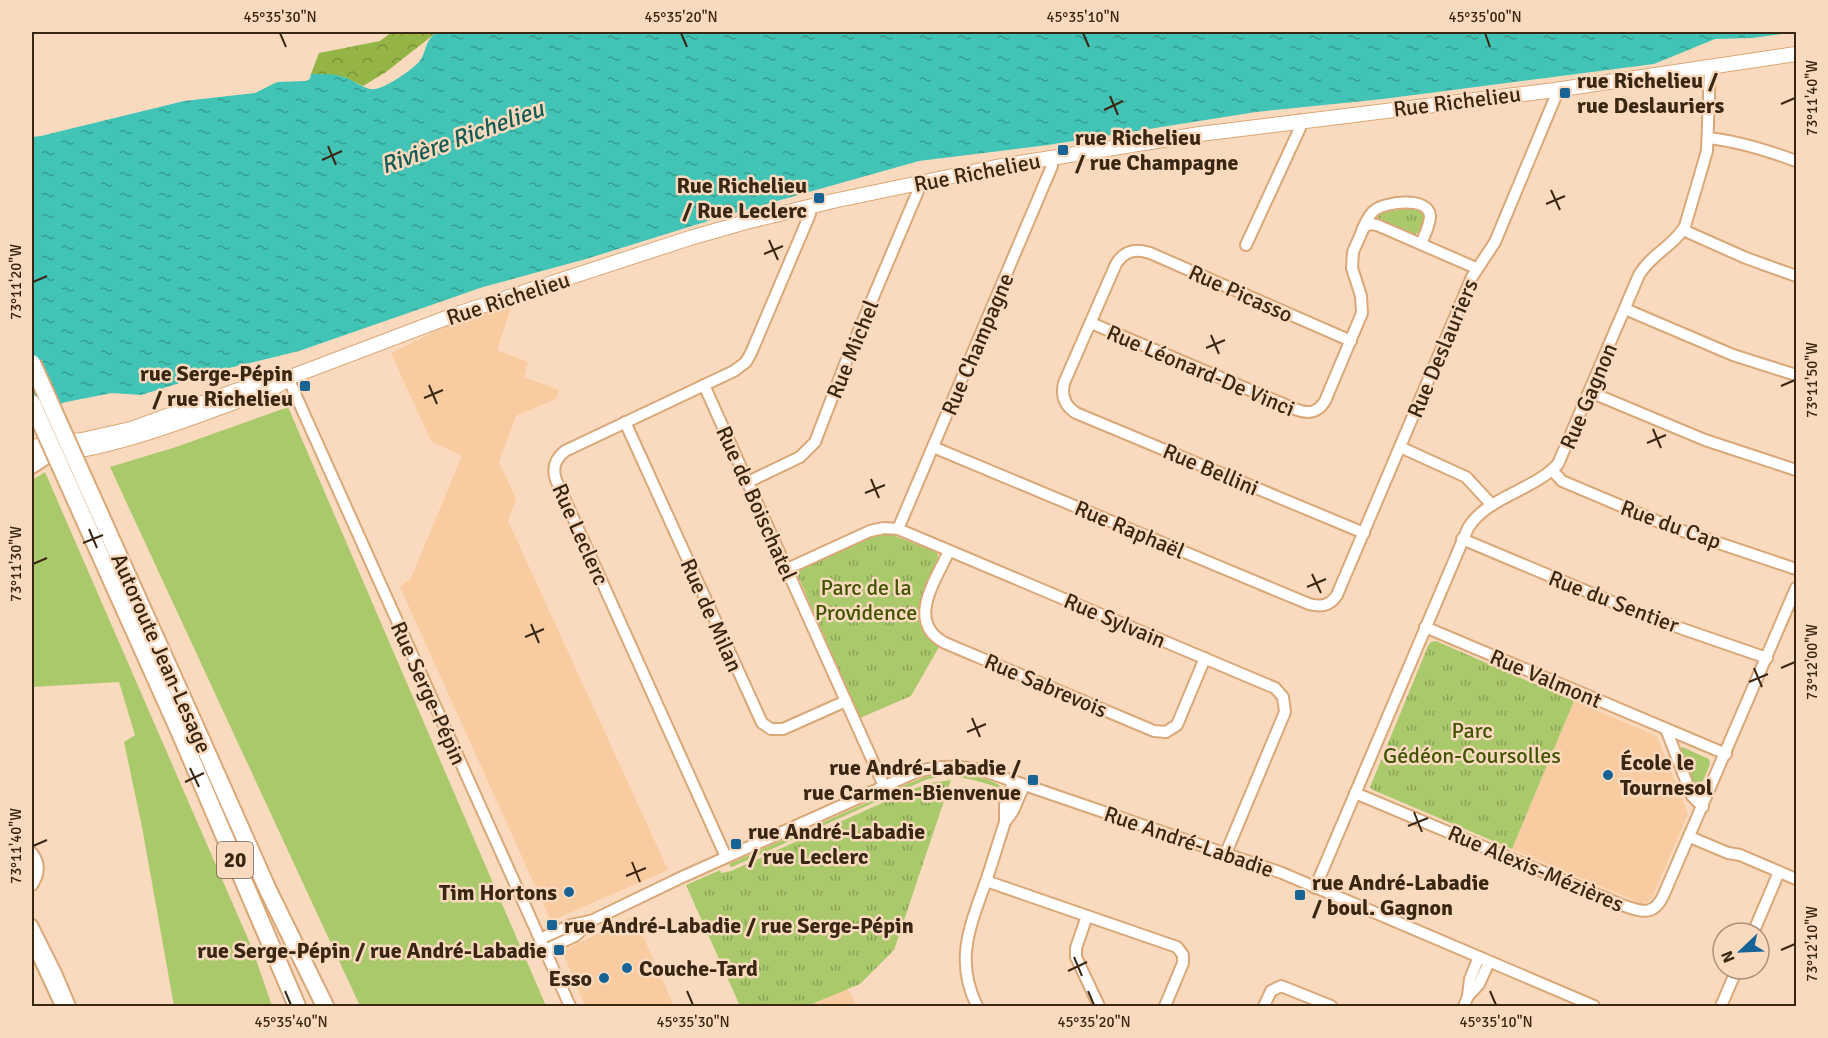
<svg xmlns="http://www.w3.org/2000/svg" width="1828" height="1038" font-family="Signika,sans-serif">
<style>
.built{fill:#f9cba0}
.green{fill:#aac96b}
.forest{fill:url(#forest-crowns)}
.park{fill:url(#park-tufts)}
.water{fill:url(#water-ripples)}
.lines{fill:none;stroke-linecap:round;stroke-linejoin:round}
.minor-casing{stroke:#d9a778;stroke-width:14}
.major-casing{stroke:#d9a778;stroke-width:16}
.highway-casing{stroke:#d9a778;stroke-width:20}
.minor{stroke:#fff;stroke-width:10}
.major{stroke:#fff;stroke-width:14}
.highway{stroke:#fff;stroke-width:16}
.highway-bridge-casing{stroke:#d9a778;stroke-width:20;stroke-linecap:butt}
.highway-bridge{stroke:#fff;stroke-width:16}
.ticks{fill:none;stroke:#3a2713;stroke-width:2}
.poi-dot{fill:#176396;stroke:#fadabe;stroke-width:2}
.labels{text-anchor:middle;stroke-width:5;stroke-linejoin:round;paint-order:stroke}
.shield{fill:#fadabe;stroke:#745d46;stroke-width:1.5}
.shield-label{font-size:21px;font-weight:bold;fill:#3a2713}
.poi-label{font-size:22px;font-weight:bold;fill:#3a2713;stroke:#fadabe;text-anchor:start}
.street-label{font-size:22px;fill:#3a2713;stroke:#fadabe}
.park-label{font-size:22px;fill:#405400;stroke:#fadabe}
.water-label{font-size:24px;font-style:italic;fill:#145c54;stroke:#fadabe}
.neatline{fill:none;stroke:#3a2713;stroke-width:2}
.ticks-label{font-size:15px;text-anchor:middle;fill:#3a2713}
</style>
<defs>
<pattern id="forest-crowns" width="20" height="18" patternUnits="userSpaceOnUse" patternTransform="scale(1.5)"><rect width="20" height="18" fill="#94b546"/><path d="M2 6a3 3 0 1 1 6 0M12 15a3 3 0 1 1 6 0" fill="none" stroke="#7a9339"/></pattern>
<pattern id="park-tufts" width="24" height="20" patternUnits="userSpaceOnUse" patternTransform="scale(1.5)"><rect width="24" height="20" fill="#aac96b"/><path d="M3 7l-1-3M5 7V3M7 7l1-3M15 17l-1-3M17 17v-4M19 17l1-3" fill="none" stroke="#8ba357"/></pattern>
<pattern id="water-ripples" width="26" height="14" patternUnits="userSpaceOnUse" patternTransform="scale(1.5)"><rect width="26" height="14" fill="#41c4b5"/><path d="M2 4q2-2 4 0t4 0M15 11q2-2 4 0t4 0" fill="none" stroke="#379f92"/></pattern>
</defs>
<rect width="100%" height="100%" fill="#fadabe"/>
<!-- built -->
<g class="built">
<path d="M513 302 497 350 528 362 524 377 559 390 556 399 516 416 499 462 516 499 508 521 668 870 551 921 400 587 411 578 462 456 431 441 391 353 456 321Z"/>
<path d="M1574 701 1657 736 1688 814 1652 898 1647 903H1640L1512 849Z"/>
<path d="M634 916 674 1006H585L562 951Z"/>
<path d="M847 988 857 1006H807Z"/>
</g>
<!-- green -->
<g class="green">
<path d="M288 407 546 1006H360L110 467 176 447Z"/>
<path d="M45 472 252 948 272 1006H174L142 827 124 742 135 735 119 682 32 687V480Z"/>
<path d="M1682 747 1709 759 1710 764 1700 788H1694L1679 750Z"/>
<path d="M945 773C959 773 994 777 1003 789 978 781 954 772 928 779 917 783 904 791 893 792L895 789 925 777Z"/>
<path d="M882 796 884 798 732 867 730 866 729 864Z"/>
</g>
<!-- forest -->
<path class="forest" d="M392 32H437L386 72 363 86 344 77 311 74 319 53 380 41Z"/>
<!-- park -->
<g class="park">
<path d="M1416 208 1424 214C1424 222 1422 232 1414 235L1378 219V214L1382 212Z"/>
<path d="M890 534 934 551 938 554C938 563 934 570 931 577 919 606 912 624 939 647L911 696 860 718 797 574 802 568 871 537Z"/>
<path d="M1436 641 1574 701 1512 849 1373 790 1370 787 1428 646 1431 642Z"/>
<path d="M951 780 894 950 860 984 807 1006H740L686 885 720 870 721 873 731 871 913 789 930 783Z"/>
</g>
<!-- water -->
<path class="water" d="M437 32H1796L1752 38 1715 39 1654 64 1383 99 1256 112 1048 145 919 161 724 216 586 259 483 287 299 351 225 369 141 395 112 393 66 402 32 413V137L41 136 184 101 255 93 277 82 306 81 310 79 311 74C322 74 333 73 344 77 353 80 361 87 370 89 381 92 410 71 418 63 427 54 423 42 437 32Z"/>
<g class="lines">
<!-- minor casing -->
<g class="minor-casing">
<g id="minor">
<path d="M1708 138C1738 141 1769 151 1796 161"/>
<path d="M1362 230C1366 223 1368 215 1375 210 1386 202 1428 196 1430 216 1430 225 1424 236 1421 244"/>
<path d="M1683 230 1746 258 1796 276"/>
<path d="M1246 245 1300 128V120"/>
<path d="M1625 309 1733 355 1796 375"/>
<path d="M1091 323 1295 409C1307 414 1317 414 1325 401L1362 313 1361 296 1352 268 1353 252 1364 227 1370 224 1377 225 1476 268"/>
<path d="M1351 341 1150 253C1135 248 1124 251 1116 264L1064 383C1061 396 1065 406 1076 413L1364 533"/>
<path d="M288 378 570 1006"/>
<path d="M704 385 884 786"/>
<path d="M1590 392 1705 440 1796 470"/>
<path d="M625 422 762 723 771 729H783L846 701"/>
<path d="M933 447 1309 604C1321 607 1330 606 1337 595L1472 277 1495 242 1555 98V90"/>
<path d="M1400 447 1466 477 1492 505"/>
<path d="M32 468 49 457"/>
<path d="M1552 470 1562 481 1671 527 1796 569"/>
<path d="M748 482 800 457 815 442 847 359 918 191 917 183"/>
<path d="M898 529 1052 166V158"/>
<path d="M1462 539 1648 617 1767 658"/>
<path d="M949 551C936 580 905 622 945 643L1154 731 1166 732 1177 725 1205 658"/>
<path d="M787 569 870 531 884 528 898 529 1275 688 1283 697 1285 712 1226 853"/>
<path d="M1425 627 1726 754"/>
<path d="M1666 729 1692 796 1703 807"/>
<path d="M1355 793 1622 905C1642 912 1654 917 1664 894L1796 588"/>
<path d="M1005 822V805L1013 781"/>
<path d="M1690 837 1728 853 1740 855 1796 879"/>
<path d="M32 853C40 863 39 874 32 885"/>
<path d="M726 857 556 480C552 468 555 459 565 451L734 371 746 362 751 353 810 214 809 207"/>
<path d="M986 881 1177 947 1183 955V963L1165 1006"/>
<path d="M1315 888 1468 528C1488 496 1533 491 1558 464L1639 275C1651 254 1674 246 1685 226L1707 151 1710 68"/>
<path d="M1087 916 1076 948V957L1099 1006"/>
<path d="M32 925 56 973 70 1006"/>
<path d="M1753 933 1779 872"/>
<path d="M540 939 571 925 591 921 680 878 914 773C936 765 958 765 981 770L1282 873 1594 1006"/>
<path d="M32 943 61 1006"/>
<path d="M545 950 575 936 591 921"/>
<path d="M1468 996 1470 979 1479 957"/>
<path d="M977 1006C955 961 969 929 985 884 992 864 998 843 1005 822L1013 811 1024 785"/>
<path d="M1264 1006 1271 991 1281 986 1331 1006"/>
<path d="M1464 1006 1468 996 1479 984 1489 962"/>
<path d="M1721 1006 1737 969"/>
</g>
</g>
<!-- major casing -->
<g class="major-casing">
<g id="major">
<path d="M32 447 82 440 131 429 263 381 271 380"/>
<path d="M32 457C117 450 195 416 275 387L293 376 454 315 690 238 746 222 833 201 1001 166 1200 134 1555 90 1796 54"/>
</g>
</g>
<!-- highway casing -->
<g class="highway-casing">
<g id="highway">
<path d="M196 728 268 890 325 1006"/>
<path d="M181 735 297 1006"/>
</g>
</g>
<!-- minor -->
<use href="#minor" class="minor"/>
<!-- major -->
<use href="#major" class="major"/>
<!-- highway -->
<use href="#highway" class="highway"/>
<!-- highway-bridge casing -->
<g class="highway-bridge-casing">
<g id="highway-bridge">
<path d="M32 363 196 728"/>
<path d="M32 403 181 735"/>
</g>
</g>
<!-- highway-bridge -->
<use href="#highway-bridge" class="highway-bridge"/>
</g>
<!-- ticks -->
<path class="ticks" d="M280 33 286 47M681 33 687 47M1083 33 1089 47M1485 33 1490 47M1110 96 1118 115M1781 104 1795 98M1104 110 1123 101M328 146 336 165M322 160 342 151M1551 190 1560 210M1546 204 1565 196M769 240 778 260M764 254 783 246M33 282 47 276M1211 335 1219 354M1206 348 1225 340M429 385 437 404M1781 386 1795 380M424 398 443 390M1653 429 1661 448M1647 443 1666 435M871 479 879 498M865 493 885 485M89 529 97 548M83 543 103 535M33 564 47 558M1312 574 1321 593M1307 587 1326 579M531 624 539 643M525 637 544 629M1754 668 1762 687M1781 668 1795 662M1749 682 1768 674M972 718 980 737M967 732 986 724M190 768 199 787M185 782 204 773M1414 812 1422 832M1408 826 1428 818M33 846 47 840M632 862 640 882M626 876 646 868M1781 950 1795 944M1074 957 1082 976M1068 971 1087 962M285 991 291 1005M687 991 693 1005M1088 991 1094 1005M1490 991 1496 1005"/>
<!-- markers -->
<g class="poi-dot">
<rect x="1559" y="87" width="12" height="12" rx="3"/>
<rect x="1057" y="144" width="12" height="12" rx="3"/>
<rect x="813" y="192" width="12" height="12" rx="3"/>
<rect x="299" y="380" width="12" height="12" rx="3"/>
<circle cx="1608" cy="775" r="6"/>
<rect x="1027" y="774" width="12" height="12" rx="3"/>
<rect x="730" y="838" width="12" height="12" rx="3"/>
<circle cx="569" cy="892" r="6"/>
<rect x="1294" y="889" width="12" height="12" rx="3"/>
<rect x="546" y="919" width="12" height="12" rx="3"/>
<rect x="553" y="944" width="12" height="12" rx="3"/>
<circle cx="627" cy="968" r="6"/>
<circle cx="604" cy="978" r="6"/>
</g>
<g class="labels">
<!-- shield labels -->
<rect class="shield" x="217" y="842" width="36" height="36" rx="4.5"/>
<g class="shield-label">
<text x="235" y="867">20</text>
</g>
<!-- poi labels -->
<g class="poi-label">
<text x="1577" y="88">rue Richelieu /<tspan x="1577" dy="25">rue Deslauriers</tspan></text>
<text x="1075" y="145">rue Richelieu<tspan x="1075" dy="25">/ rue Champagne</tspan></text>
<text x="807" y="193" text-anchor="end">Rue Richelieu<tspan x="807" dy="25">/ Rue Leclerc</tspan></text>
<text x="293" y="381" text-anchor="end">rue Serge-Pépin<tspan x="293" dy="25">/ rue Richelieu</tspan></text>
<text x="1620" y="770">École le<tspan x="1620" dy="25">Tournesol</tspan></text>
<text x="1021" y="775" text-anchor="end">rue André-Labadie /<tspan x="1021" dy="25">rue Carmen-Bienvenue</tspan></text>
<text x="748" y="839">rue André-Labadie<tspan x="748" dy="25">/ rue Leclerc</tspan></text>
<text x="1312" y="890">rue André-Labadie<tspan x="1312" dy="25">/ boul. Gagnon</tspan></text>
<text x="557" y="900" text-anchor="end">Tim Hortons</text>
<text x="564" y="933">rue André-Labadie / rue Serge-Pépin</text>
<text x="547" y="958" text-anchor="end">rue Serge-Pépin / rue André-Labadie</text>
<text x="639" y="976">Couche-Tard</text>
<text x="592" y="986" text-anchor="end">Esso</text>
</g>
<!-- street labels -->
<g class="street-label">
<text transform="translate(1457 101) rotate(-7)" y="8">Rue Richelieu</text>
<text transform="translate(977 172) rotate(-11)" y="8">Rue Richelieu</text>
<text transform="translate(1241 293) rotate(24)" y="8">Rue Picasso</text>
<text transform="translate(508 298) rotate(-18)" y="8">Rue Richelieu</text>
<text transform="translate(977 344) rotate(-67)" y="8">Rue Champagne</text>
<text transform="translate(1442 348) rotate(-67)" y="8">Rue Deslauriers</text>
<text transform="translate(852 349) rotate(-68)" y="8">Rue Michel</text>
<text transform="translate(1201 370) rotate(23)" y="8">Rue Léonard-De Vinci</text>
<text transform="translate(1588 396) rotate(-67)" y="8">Rue Gagnon</text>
<text transform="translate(1211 469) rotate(23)" y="8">Rue Bellini</text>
<text transform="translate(757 503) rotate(66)" y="8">Rue de Boischatel</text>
<text transform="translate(1671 524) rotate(20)" y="8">Rue du Cap</text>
<text transform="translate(1130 529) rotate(23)" y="8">Rue Raphaël</text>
<text transform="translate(581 534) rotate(66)" y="8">Rue Leclerc</text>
<text transform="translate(1614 601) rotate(21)" y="8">Rue du Sentier</text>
<text transform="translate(712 615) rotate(66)" y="8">Rue de Milan</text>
<text transform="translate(1115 620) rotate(23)" y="8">Rue Sylvain</text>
<text transform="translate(162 653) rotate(66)" y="8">Autoroute Jean-Lesage</text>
<text transform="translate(1546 678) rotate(23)" y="8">Rue Valmont</text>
<text transform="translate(1046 685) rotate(23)" y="8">Rue Sabrevois</text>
<text transform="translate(429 693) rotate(66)" y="8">Rue Serge-Pépin</text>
<text transform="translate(1189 841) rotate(19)" y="8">Rue André-Labadie</text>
<text transform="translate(1536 868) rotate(23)" y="8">Rue Alexis-Mézières</text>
</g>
<!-- park labels -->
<g class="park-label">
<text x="866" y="595">Parc de la<tspan x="866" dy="25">Providence</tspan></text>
<text x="1472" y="738">Parc<tspan x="1472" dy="25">Gédéon-Coursolles</tspan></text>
</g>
<!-- water labels -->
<g class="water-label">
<text transform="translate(462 137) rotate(-20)" y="8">Rivière Richelieu</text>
</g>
</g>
<!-- border -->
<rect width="1828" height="1038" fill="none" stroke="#fadabe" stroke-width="66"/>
<!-- north arrow -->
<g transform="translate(1741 951) rotate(247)"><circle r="28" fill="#fadabe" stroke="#ad927a" stroke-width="1.5"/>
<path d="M0-4.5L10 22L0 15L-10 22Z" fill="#176396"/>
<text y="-9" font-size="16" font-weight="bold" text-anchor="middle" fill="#3a2713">N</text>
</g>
<rect x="33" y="33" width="1762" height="972" class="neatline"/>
<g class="ticks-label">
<text x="280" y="22">45°35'30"N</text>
<text x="681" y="22">45°35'20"N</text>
<text x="1083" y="22">45°35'10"N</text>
<text x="1485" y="22">45°35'00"N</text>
<text transform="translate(1812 98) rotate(-90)" y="5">73°11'40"W</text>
<text transform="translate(16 282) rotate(-90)" y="5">73°11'20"W</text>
<text transform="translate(1812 380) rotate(-90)" y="5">73°11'50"W</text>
<text transform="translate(16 564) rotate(-90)" y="5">73°11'30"W</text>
<text transform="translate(1812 662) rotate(-90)" y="5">73°12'00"W</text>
<text transform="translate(16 846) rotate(-90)" y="5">73°11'40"W</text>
<text transform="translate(1812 944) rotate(-90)" y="5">73°12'10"W</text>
<text x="291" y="1027">45°35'40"N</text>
<text x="693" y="1027">45°35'30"N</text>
<text x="1094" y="1027">45°35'20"N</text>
<text x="1496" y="1027">45°35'10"N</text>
</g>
</svg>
